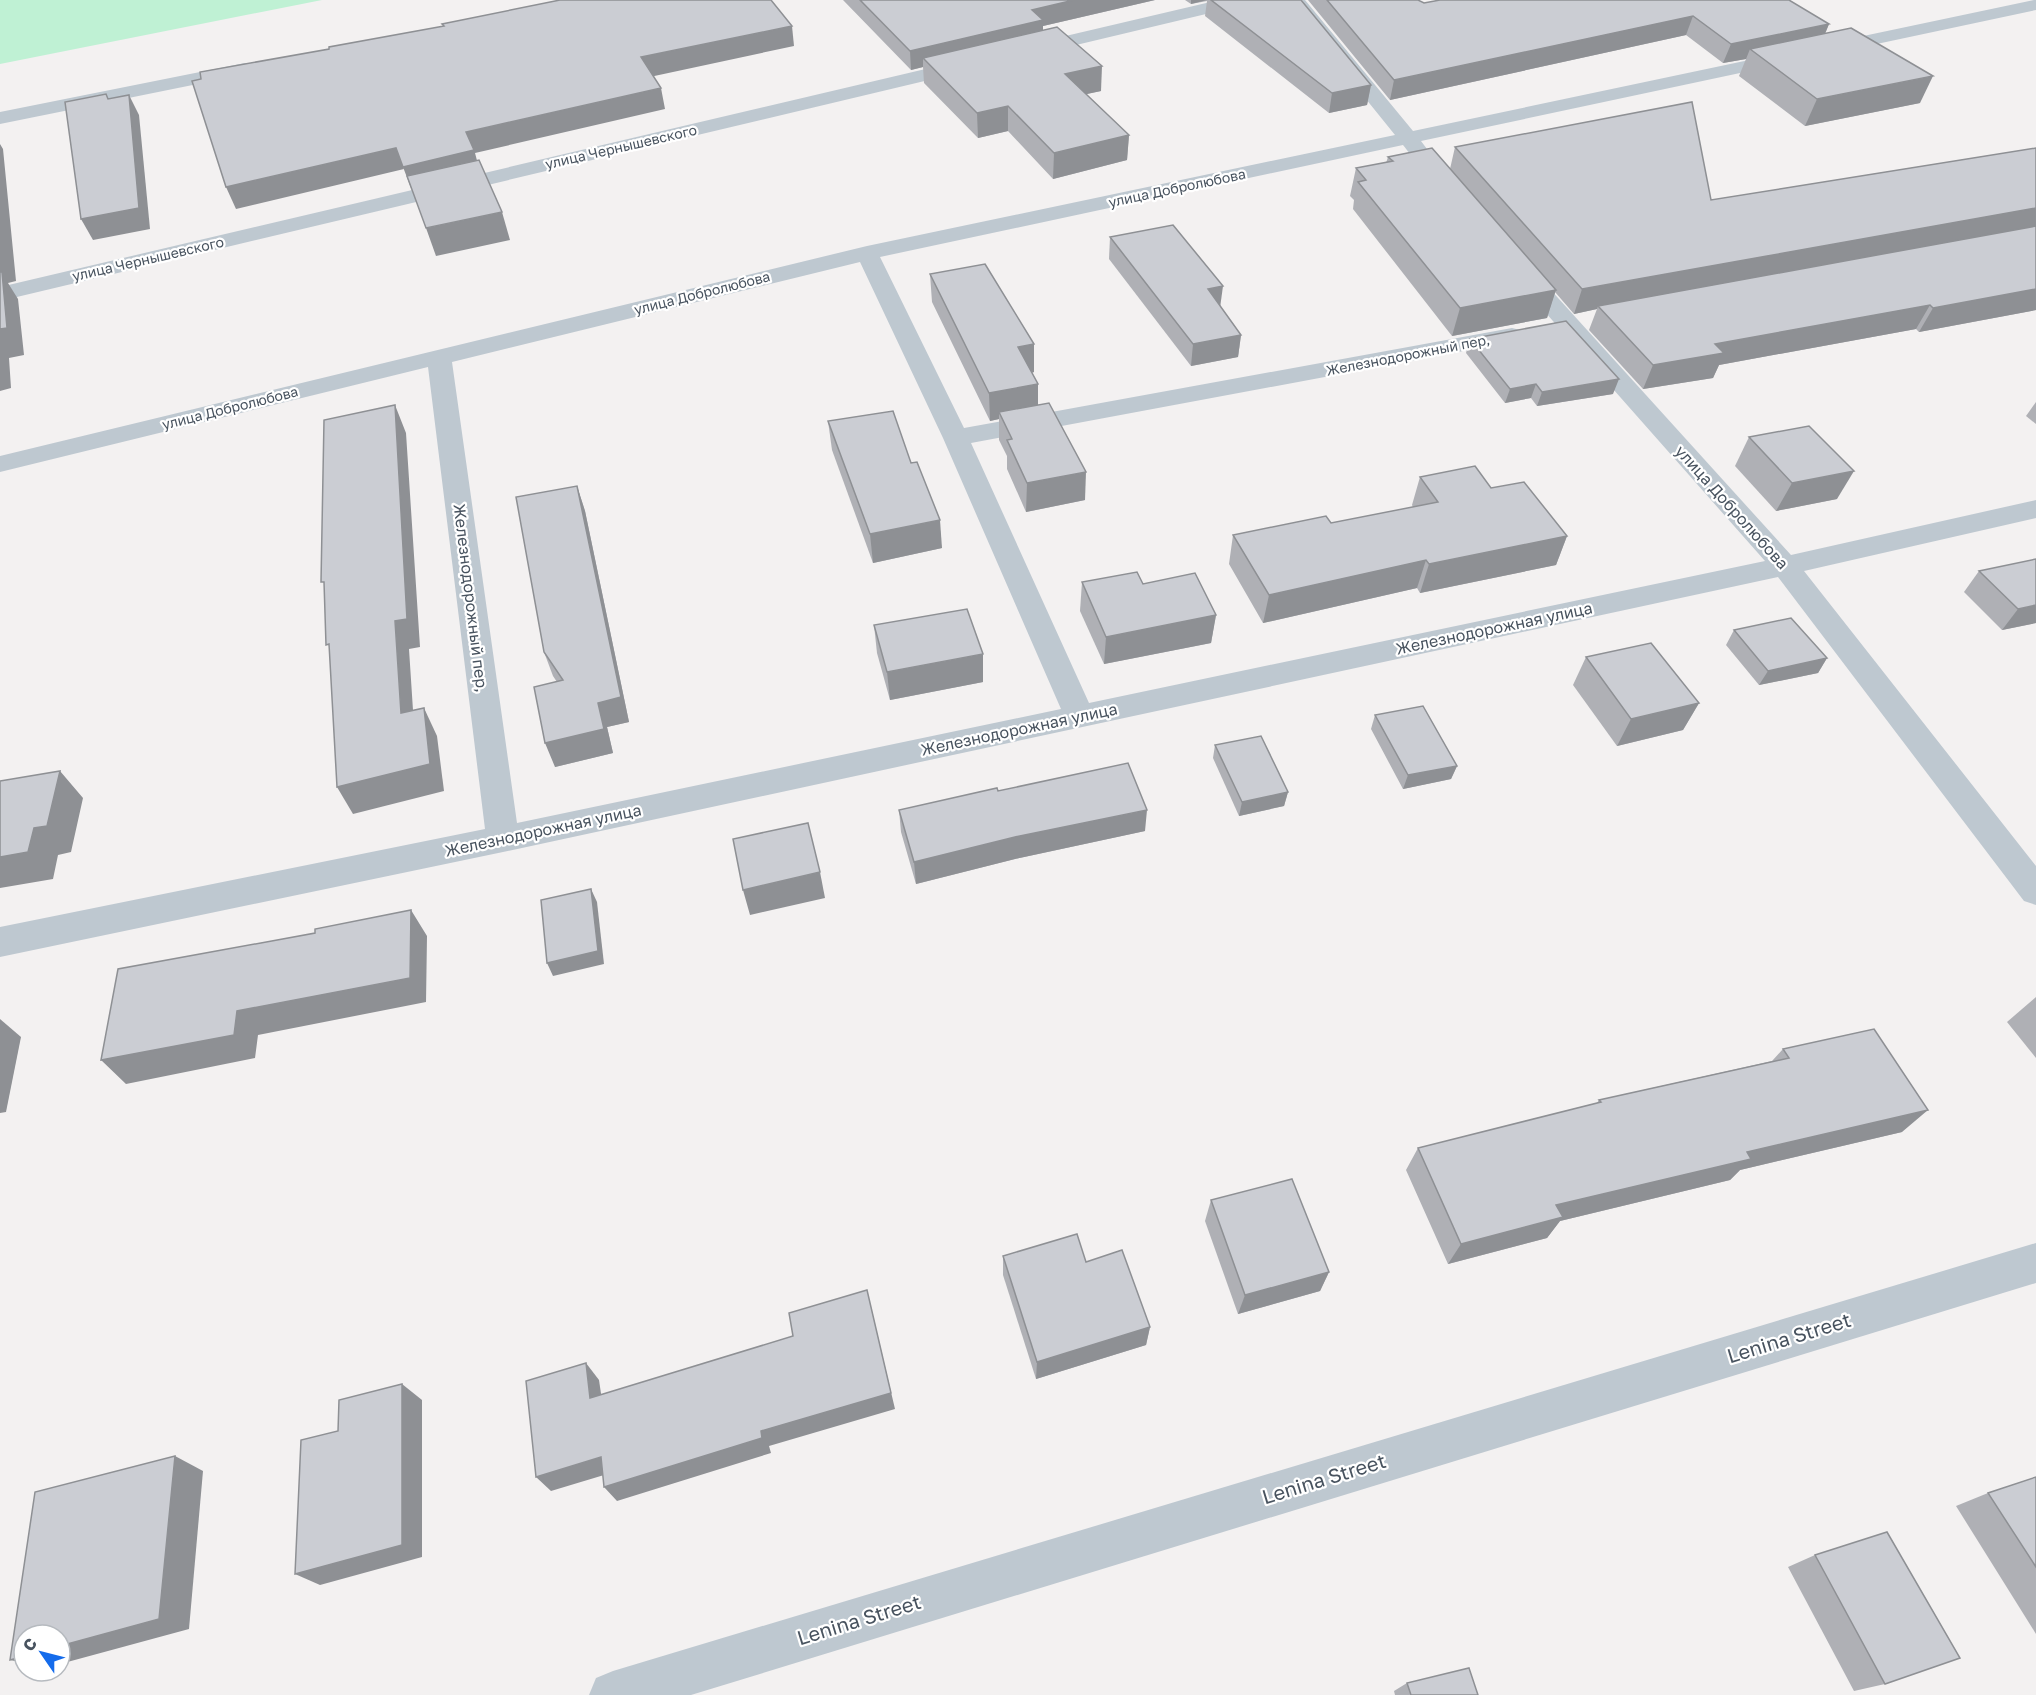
<svg xmlns="http://www.w3.org/2000/svg" width="2036" height="1695" font-family="'Golos Text',sans-serif">
<style>
.green{fill:#bff1d4}
.lines{fill:none;stroke-linecap:round;stroke-linejoin:round}
.minor{fill:#bec8d0;fill-rule:evenodd}
.wall{fill:#afb0b5}
.shaded-wall{fill:#8e9094}
.building{fill:#cbcdd3;stroke:#8e9094;stroke-width:1.5}
.labels{text-anchor:middle;stroke-width:4.5;stroke-linejoin:round;paint-order:stroke}
.far-street-label{font-size:14px;fill:#48535f;stroke:#fff}
.street-label{font-size:16px;fill:#48535f;stroke:#fff}
.near-street-label{font-size:20px;fill:#48535f;stroke:#fff}
</style>
<rect width="100%" height="100%" fill="#f3f1f1"/>
<!-- green -->
<path class="green" d="M0 0H322L0 64Z"/>
<g class="lines">
<!-- minor -->
<g class="minor">
<path d="M1219 0H1251L1248 4 1030 56 1023 54 1021 50 1023 46Z"/>
<path d="M1286 0H1305L1413 131 2034 0H2036V10L1421 141 1430 153 1427 157C1414 161 1411 155 1403 145L880 257 964 428 1512 328 1520 330 1524 335 1520 340 1512 342 971 443 1089 703 1765 561 1514 277 1511 272 1514 267 1522 265 1530 267 1791 555 2036 500V518L1804 571 2036 866V905L2024 901 1778 577 503 852 0 957V927L485 829 428 367 0 472V456L867 246 1395 135ZM860 262 943 438 1061 709 517 823 452 362Z"/>
<path d="M968 59 975 61 978 65 975 69 0 301V287Z"/>
<path d="M245 63 252 65 255 69 252 73 0 124V112Z"/>
<path d="M2036 1243V1283L691 1695H589L596 1678 613 1671Z"/>
</g>
</g>
<!-- wall -->
<g class="wall">
<path d="M843 0H1155L1043 26V30L1101 91 1086 94 1129 135 1127 160 1053 179 1008 131 978 138 924 83 923 67 911 70Z"/>
<path d="M1185 0H1301L1371 85 1367 105 1329 113 1205 16 1207 1 1191 4Z"/>
<path d="M1308 0H1418L1424 3 1440 0 1829 24 1825 34 1920 103 1805 126 1739 76 1746 59 1723 63 1686 35 1390 100Z"/>
<path d="M1455 147 1711 200 2036 148V310L1919 332 1916 329 1719 365 1713 378 1643 389 1589 330 1597 309 1574 314 1555 292 1547 318 1452 336 1353 209 1354 200 1350 196 1356 168 1386 163 1388 157 1450 169Z"/>
<path d="M1110 237 1220 307 1241 335 1238 357 1191 366 1109 259Z"/>
<path d="M930 274 1034 372 1032 373 1038 384V404L1085 500 1026 512 1007 469V456L999 440V419L990 421 932 302Z"/>
<path d="M1470 339 1613 394 1537 406 1531 398 1505 403 1466 353Z"/>
<path d="M2036 402V424L2026 416Z"/>
<path d="M828 421 942 548 873 563 832 450Z"/>
<path d="M1749 437 1837 499 1776 511 1735 466Z"/>
<path d="M1420 477 1491 488 1567 536 1556 565 1420 593 1417 588 1263 623 1229 564 1233 535 1331 523 1413 507 1412 505Z"/>
<path d="M577 486 585 511 629 722 607 727 613 753 555 767 557 682 553 676 544 652Z"/>
<path d="M1979 571 2036 623 2002 630 1964 592Z"/>
<path d="M1082 582 1143 584 1216 615 1211 643 1104 664 1080 611Z"/>
<path d="M874 625 983 682 890 700 877 653Z"/>
<path d="M1734 630 1827 658 1818 673 1759 685 1726 645Z"/>
<path d="M1586 657 1699 703 1683 730 1617 746 1573 685Z"/>
<path d="M1375 715 1457 766 1451 779 1403 789 1371 729Z"/>
<path d="M1215 745 1288 792 1284 806 1239 816 1213 758Z"/>
<path d="M998 791 1145 831 1015 859 916 884 901 832 899 810Z"/>
<path d="M2036 997V1058L2007 1022Z"/>
<path d="M1783 1049 1902 1132 1740 1170 1730 1180 1560 1221 1547 1238 1448 1264 1406 1170 1418 1148 1597 1103 1599 1100 1772 1061Z"/>
<path d="M1211 1200 1329 1272 1320 1291 1238 1314 1205 1221Z"/>
<path d="M1003 1256 1086 1262 1150 1327 1146 1345 1036 1379 1003 1275Z"/>
<path d="M2036 1477V1634L1956 1506 1988 1493Z"/>
<path d="M1815 1555 1885 1684 1854 1691 1788 1567Z"/>
<path d="M1407 1683 1478 1695H1395L1394 1691Z"/>
</g>
<!-- shaded-wall -->
<g class="shaded-wall">
<path d="M1074 0H1155L1043 26V39L923 58V67L911 70 910 51 1032 10Z"/>
<path d="M1191 0H1207L1191 4Z"/>
<path d="M1693 16 1686 35 1390 100 1394 80Z"/>
<path d="M1829 24 1821 43 1750 49 1746 59 1723 63 1731 44Z"/>
<path d="M792 26 794 46 645 78 641 57Z"/>
<path d="M1102 66 1101 91 1064 99 1065 74Z"/>
<path d="M1933 76 1920 103 1805 126 1817 99Z"/>
<path d="M1371 85 1367 105 1329 113 1332 93Z"/>
<path d="M661 88 665 109 475 153 480 172 411 188 403 167 466 132Z"/>
<path d="M129 95 139 115 150 229 93 240 81 219Z"/>
<path d="M1008 106V131L978 138 977 113Z"/>
<path d="M1129 135 1127 160 1053 179 1054 153Z"/>
<path d="M0 144 3 149 16 281 8 283 18 299 24 355 9 358 11 388 0 391Z"/>
<path d="M396 148 404 169 236 209 226 187Z"/>
<path d="M2036 208V230L1598 306 1597 309 1574 314 1582 289Z"/>
<path d="M502 212 510 240 436 256 426 228Z"/>
<path d="M1223 286 1220 308 1208 289Z"/>
<path d="M2036 289V310L1919 332 1933 308Z"/>
<path d="M1556 290 1547 318 1452 336 1460 308Z"/>
<path d="M1930 305 1916 329 1719 365 1713 378 1643 389 1653 365 1715 344Z"/>
<path d="M1241 335 1238 357 1191 366 1193 344Z"/>
<path d="M1034 344V372L1018 375V347Z"/>
<path d="M1619 379 1613 394 1537 406 1542 392Z"/>
<path d="M1038 384V412H999V419L990 421 989 393Z"/>
<path d="M1536 384 1531 398 1505 403 1510 389Z"/>
<path d="M395 405 406 433 420 647 409 649 415 741 401 713 395 621Z"/>
<path d="M1854 471 1837 499 1776 511 1792 483Z"/>
<path d="M1086 472 1085 500 1026 512 1027 483Z"/>
<path d="M577 486 585 511 629 722 607 727 613 753 555 767 545 743 598 703Z"/>
<path d="M940 520 942 548 873 563 870 534Z"/>
<path d="M1567 536 1556 565 1420 593 1429 564Z"/>
<path d="M1426 560 1417 588 1263 623 1269 595Z"/>
<path d="M2036 605V623L2002 630 2018 609Z"/>
<path d="M1216 615 1211 643 1104 664 1106 637Z"/>
<path d="M983 654V682L890 700 887 672Z"/>
<path d="M1827 658 1818 673 1759 685 1768 671Z"/>
<path d="M1699 703 1683 730 1617 746 1631 719Z"/>
<path d="M424 708 437 736 444 791 353 814 337 787Z"/>
<path d="M1457 766 1451 779 1403 789 1408 775Z"/>
<path d="M60 771 83 798 71 852 58 855 53 879 0 888V857L34 828Z"/>
<path d="M1288 792 1284 806 1239 816 1242 802Z"/>
<path d="M1147 810 1145 831 1015 859 916 884 914 862 1015 837Z"/>
<path d="M820 872 825 898 750 915 743 890Z"/>
<path d="M591 889 597 902 604 964 553 976 547 963Z"/>
<path d="M411 910 427 936 426 1002 258 1035 255 1058 126 1084 101 1060 237 1011Z"/>
<path d="M0 1019 21 1037 6 1112 0 1113Z"/>
<path d="M1928 1110 1902 1132 1740 1170 1730 1180 1560 1221 1547 1238 1448 1264 1461 1244 1556 1205 1747 1152Z"/>
<path d="M1329 1272 1320 1291 1238 1314 1245 1295Z"/>
<path d="M867 1290 895 1409 769 1446 771 1453 617 1501 604 1487 761 1431Z"/>
<path d="M1150 1327 1146 1345 1036 1379 1037 1362Z"/>
<path d="M586 1363 599 1380 604 1414 590 1398Z"/>
<path d="M402 1384 422 1400V1557L320 1585 295 1574Z"/>
<path d="M175 1456 203 1471 189 1629 60 1664V1646Z"/>
<path d="M601 1457 614 1472 551 1491 536 1477Z"/>
<path d="M24 1656V1663L10 1660Z"/>
</g>
<!-- building -->
<g class="building">
<path d="M560 0H771L792 26 641 57 661 88 466 132 474 150 403 167 396 148 226 187 192 81 201 79 200 72 329 49V47L444 26 442 24Z"/>
<path d="M860 0H1074L1032 10 1043 20 910 51Z"/>
<path d="M1211 0H1301L1371 85 1332 93Z"/>
<path d="M1327 0H1418L1424 3 1440 0H1789L1829 24 1731 44 1693 16 1394 80Z"/>
<path d="M1057 27 1102 66 1065 74 1129 135 1054 153 1008 106 977 113 923 58Z"/>
<path d="M1851 28 1933 76 1817 99 1750 49Z"/>
<path d="M106 94 108 99 129 95 139 208 81 219 65 102Z"/>
<path d="M1692 102 1711 200 2036 148V208L1582 289 1455 147Z"/>
<path d="M1432 148 1556 290 1460 308 1358 182 1366 180 1356 168 1393 161 1388 157Z"/>
<path d="M479 160 502 212 426 228 407 176Z"/>
<path d="M1173 225 1223 286 1208 289 1241 335 1193 344 1110 237Z"/>
<path d="M2036 226V289L1933 308 1930 305 1715 344 1724 353 1653 365 1598 306Z"/>
<path d="M985 264 1034 344 1018 347 1038 384 989 393 930 274Z"/>
<path d="M0 272H2L7 328 0 329Z"/>
<path d="M1566 321 1619 379 1542 392 1536 384 1510 389 1470 339Z"/>
<path d="M1049 403 1086 472 1027 483 1007 440 1012 439 999 412Z"/>
<path d="M395 405 407 619 395 621 401 713 424 708 430 764 337 787 329 644 326 645 324 582H321L324 420Z"/>
<path d="M893 411 911 463 917 462 940 520 870 534 828 421Z"/>
<path d="M1809 426 1854 471 1792 483 1749 437Z"/>
<path d="M1475 466 1491 488 1524 482 1567 536 1429 564 1426 560 1269 595 1233 535 1326 516 1331 523 1438 502 1420 477Z"/>
<path d="M577 486 621 697 598 703 604 729 545 743 534 687 563 680 544 652 516 497Z"/>
<path d="M2036 559V605L2018 609 1979 571Z"/>
<path d="M1137 572 1143 584 1195 573 1216 615 1106 637 1082 582Z"/>
<path d="M967 609 983 654 887 672 874 625Z"/>
<path d="M1791 618 1827 658 1768 671 1734 630Z"/>
<path d="M1651 643 1699 703 1631 719 1586 657Z"/>
<path d="M1423 706 1457 766 1408 775 1375 715Z"/>
<path d="M1261 736 1288 792 1242 802 1215 745Z"/>
<path d="M1128 763 1147 810 1015 837 914 862 899 810 997 788 998 791Z"/>
<path d="M60 771 47 826 34 828 28 852 0 857V781Z"/>
<path d="M808 823 820 872 743 890 733 839Z"/>
<path d="M591 889 598 951 547 963 541 900Z"/>
<path d="M411 910 410 978 237 1011 234 1035 101 1060 118 969 315 933V929Z"/>
<path d="M1874 1029 1928 1110 1747 1152 1751 1159 1556 1205 1563 1217 1461 1244 1418 1148 1601 1102 1599 1100 1789 1058 1783 1049Z"/>
<path d="M1292 1179 1329 1272 1245 1295 1211 1200Z"/>
<path d="M1077 1234 1086 1262 1122 1250 1150 1327 1037 1362 1003 1256Z"/>
<path d="M867 1290 891 1393 761 1431 762 1438 604 1487 601 1457 536 1477 526 1381 586 1363 590 1398 793 1336 789 1313Z"/>
<path d="M402 1384V1545L295 1574 301 1440 338 1431 339 1400Z"/>
<path d="M175 1456 159 1619 60 1646V1635H24V1656L10 1660 35 1492Z"/>
<path d="M2036 1477V1567L1988 1493Z"/>
<path d="M1887 1532 1960 1658 1885 1684 1815 1555Z"/>
<path d="M1469 1668 1478 1695H1411L1407 1683Z"/>
</g>
<g class="labels">
<!-- far-street labels -->
<g class="far-street-label">
<text transform="translate(621 147) rotate(-13)" y="5">улица Чернышевского</text>
<text transform="translate(1177 188) rotate(-12)" y="5">улица Добролюбова</text>
<text transform="translate(148 259) rotate(-13)" y="5">улица Чернышевского</text>
<text transform="translate(702 293) rotate(-14)" y="5">улица Добролюбова</text>
<text transform="translate(1408 355) rotate(-11)" y="5">Железнодорожный пер,</text>
<text transform="translate(230 408) rotate(-14)" y="5">улица Добролюбова</text>
</g>
<!-- street labels -->
<g class="street-label">
<text transform="translate(1732 507) rotate(48)" y="6">улица Добролюбова</text>
<text transform="translate(471 598) rotate(83)" y="6">Железнодорожный пер,</text>
<text transform="translate(1494 628) rotate(-12)" y="6">Железнодорожная улица</text>
<text transform="translate(1019 729) rotate(-12)" y="6">Железнодорожная улица</text>
<text transform="translate(543 830) rotate(-12)" y="6">Железнодорожная улица</text>
</g>
<!-- near-street labels -->
<g class="near-street-label">
<text transform="translate(1789 1338) rotate(-17)" y="7">Lenina Street</text>
<text transform="translate(1324 1479) rotate(-17)" y="7">Lenina Street</text>
<text transform="translate(859 1620) rotate(-17)" y="7">Lenina Street</text>
</g>
</g>
<!-- north arrow -->
<g transform="translate(42 1653) rotate(305)"><circle r="28" fill="#ffffff" stroke="#b6babf" stroke-width="1.5"/>
<path d="M0-4.5L10 22L0 15L-10 22Z" fill="#146beb"/>
<text y="-9" font-size="16" font-weight="bold" text-anchor="middle" fill="#48535f">С</text>
</g>
</svg>
